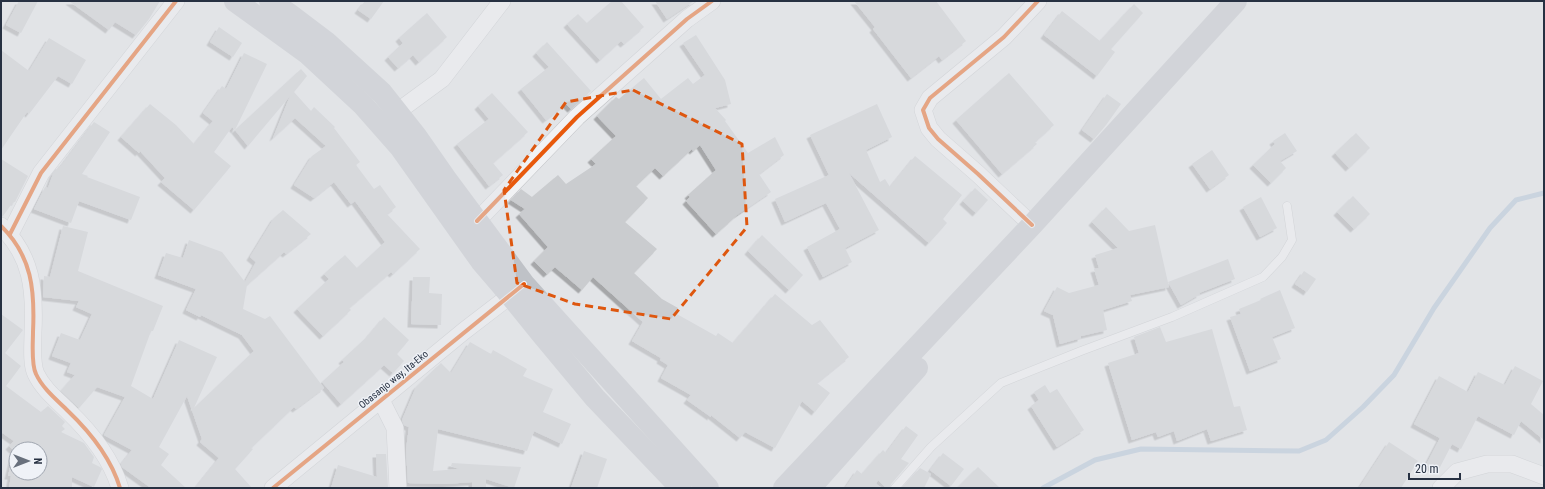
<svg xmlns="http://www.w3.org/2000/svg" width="1545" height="489" font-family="'Roboto Condensed',sans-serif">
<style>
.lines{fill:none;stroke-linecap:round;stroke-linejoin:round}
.stream{stroke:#aec0d5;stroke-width:5}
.building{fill:#cacccf;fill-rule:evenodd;filter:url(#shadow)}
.lane-casing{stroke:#c0c2c5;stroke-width:9}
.street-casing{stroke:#c0c2c5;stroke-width:18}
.lane{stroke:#f1f2f4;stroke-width:8}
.street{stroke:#f1f2f4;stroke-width:17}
.secondary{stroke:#bfc2c7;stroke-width:22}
.cycleway-casing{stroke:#eff2f7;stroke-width:6}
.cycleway{stroke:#e8590c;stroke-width:4}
.marked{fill:none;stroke:#de570f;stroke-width:3;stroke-dasharray:8 5;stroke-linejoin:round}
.labels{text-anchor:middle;stroke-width:3;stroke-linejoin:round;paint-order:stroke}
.street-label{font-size:10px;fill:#273142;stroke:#eff2f7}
</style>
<defs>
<filter id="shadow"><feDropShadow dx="-3.5" dy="3.5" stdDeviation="0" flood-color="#0004"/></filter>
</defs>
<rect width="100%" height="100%" fill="#e2e4e7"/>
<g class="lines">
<!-- stream -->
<path class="stream" d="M1043 488 1095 460 1141 449 1299 451 1326 440 1363 407 1394 375 1434 308 1490 228 1516 200 1544 193"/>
</g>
<!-- building -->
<g class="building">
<path d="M19 1H38L21 33 6 25Z"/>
<path d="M69 1H160L149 19 136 35 115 22 109 30Z"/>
<path d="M365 1H384L371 19 358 10Z"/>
<path d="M612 1H621L644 27 624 44 621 41 600 60 567 24 578 14 587 23Z"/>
<path d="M655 1H694L667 19Z"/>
<path d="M854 1H936L966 41 942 60 939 56 911 78 873 29 875 27Z"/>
<path d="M1134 4 1143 13 1111 49 1115 52 1097 76 1044 35 1062 11 1100 41Z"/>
<path d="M427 13 447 37 419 62 413 55 398 68 388 57 403 43 399 38Z"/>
<path d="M219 27 242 43 233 57 210 42Z"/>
<path d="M696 35 725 80 731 104 715 108 726 120 725 121 748 153 775 137 784 155 759 174 771 192 737 215 716 234 686 201 690 197 688 195 716 170 700 145 693 151 692 149 663 176 655 168 636 186 648 198 625 222 657 249 634 273 662 299 678 308 675 313 716 336 718 333 733 343 775 294 812 325 820 320 849 357 817 383 830 393 815 412 802 401 775 448 745 432 740 438 711 415V417L687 400 691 395 661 378 668 365 660 360 661 358 632 341 643 322 593 277 582 290 555 267 547 274 534 261 548 247 519 214 525 209 511 200 521 189 532 197 558 175 566 184 596 164 591 159 616 136 597 116 616 97 619 99 644 78 661 99 688 78 693 84 705 75 683 43Z"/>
<path d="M49 38 86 60 72 84 58 76 29 114 27 112 1 150V50L29 71Z"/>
<path d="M547 42 591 91 571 109 566 104 546 120 521 89 549 67 536 53Z"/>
<path d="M244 53 267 64 235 130 232 127 214 152 231 166 194 210 161 182 165 178 140 151 139 153 121 137 150 104 176 125 194 144 213 121 203 113 222 86 226 89Z"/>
<path d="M301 69 307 76 294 92 311 111 314 107 335 127 334 128 360 162 356 165 374 189 380 185 396 207 387 214 420 249 393 274 391 272 349 308 351 310 323 336 297 309 329 279 324 274 345 255 357 268 385 242 355 201 351 204 334 182 314 198 294 185 312 156 326 146 295 118 273 138 290 96 248 146 235 130Z"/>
<path d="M1009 73 1054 125 1035 142 1037 144 1002 174 956 120Z"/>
<path d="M492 93 528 132 493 163 503 175 489 186 457 144 489 119 478 106Z"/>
<path d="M1107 94 1121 104 1106 125 1094 139 1082 130Z"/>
<path d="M877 104 892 137 866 150 880 182 885 179 890 187 915 156 962 195 943 219 947 223 929 243 849 173 879 230 845 248 852 262 823 277 807 247 840 229 826 203 785 222 775 199 829 175 810 135Z"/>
<path d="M94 122 110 132 82 174 88 176 87 177 140 197 131 220 79 201 71 223 34 209 45 187 48 188 53 174 59 166H61Z"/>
<path d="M1285 133 1297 151 1280 161 1286 168 1271 183 1253 165 1275 144 1273 141Z"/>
<path d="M1356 133 1370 148 1349 168 1335 153Z"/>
<path d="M1212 150 1229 175 1210 189 1192 164Z"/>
<path d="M1 159 28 176 15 202H13L3 216H1Z"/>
<path d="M975 188 988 200 976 213 963 201Z"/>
<path d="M1353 196 1370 214 1354 229 1337 212Z"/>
<path d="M1261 197 1277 228 1260 237 1243 207Z"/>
<path d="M1106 207 1129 231 1155 225 1169 287 1130 295 1132 301 1103 310 1107 330 1081 336V338L1060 344 1053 315 1044 311 1057 287 1069 293 1099 285 1094 269 1099 268 1095 255 1118 248 1092 222Z"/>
<path d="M283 210 311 234 286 254 284 252 247 285 243 309 265 319 270 316 324 388 296 409 294 407 251 448 253 449 235 469 252 488H195L219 458 200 442 202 439 187 396 159 447 169 454 161 465 186 488H151L122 467 121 464 132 450 104 435 125 397 97 387 79 408 61 391 75 375 67 372 71 363 52 356 61 333 80 340 92 314 76 307 79 301 43 297 44 276 50 277 63 226 88 232 78 271 163 306 153 331H151L131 386 153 399 179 340 217 357 194 408 254 351 242 335 201 315 200 317 186 310 196 289 158 275 166 253 183 258 189 240 222 252 245 282 256 262 250 257 274 218Z"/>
<path d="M762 235 803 275 789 290 748 251Z"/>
<path d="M1228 259 1235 279 1199 293 1200 294 1181 305 1168 282Z"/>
<path d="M1304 271 1316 279 1307 292 1295 284Z"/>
<path d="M413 277H430L429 293 442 294 441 325 411 324Z"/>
<path d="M1280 290 1295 328 1272 337 1281 359 1250 371 1230 317 1241 314 1239 309 1261 300 1260 299Z"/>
<path d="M1 314 23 330 5 353 21 366 6 386 41 412 48 406 65 422 62 426 65 429 61 432 84 443 94 457 92 463 100 467 102 469 94 487 72 477V488H9L11 476H8L14 451 9 446 14 441 1 432ZM16 449H40V473H16Z"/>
<path d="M384 317 409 340 397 354 404 361 393 373 384 365 341 404 322 382 344 362 342 360 368 336Z"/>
<path d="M1160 327 1166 342 1212 329 1234 407 1240 406 1247 430 1211 441 1207 429 1177 441 1174 431 1158 437 1156 432 1132 440 1108 363 1139 353 1134 337Z"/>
<path d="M470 342 491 354 493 350 527 369 523 376 553 389 543 412 571 424 562 444 534 431 527 451 438 429 433 471 459 469 451 466 452 463 521 467 514 488 486 479V488H472V482L445 484 408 483 406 450 409 427 404 425 402 420 416 387 441 363 451 373Z"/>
<path d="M1515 366 1543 381 1531 404 1544 415V440L1521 421 1514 435 1478 416 1461 449 1452 444 1438 471 1426 465 1440 438 1414 424 1439 376 1468 392 1478 372 1505 385Z"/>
<path d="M1045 385 1050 393 1057 389 1084 430 1057 447 1031 406 1039 400 1034 392Z"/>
<path d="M906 426 918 435 901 459 909 463 891 484 890 488H886L878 480 876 484 882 488H845L857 470 862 474 883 450 886 453Z"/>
<path d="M1389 442 1418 461 1401 488H1359Z"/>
<path d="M584 451 607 459 597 488H571Z"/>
<path d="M943 453 964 469 951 486 930 470Z"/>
<path d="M376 454H386L388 488H331L338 465 377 477Z"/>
<path d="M978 467 1000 488H957Z"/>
<path d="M920 468 931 474 924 488H902Z"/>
</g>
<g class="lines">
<!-- lane casing -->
<g class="lane-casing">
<path id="lane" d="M895 488 931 447 1001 383 1081 351 1172 317 1263 277 1282 257 1292 240 1287 206"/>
</g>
<!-- street casing -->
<g class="street-casing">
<g id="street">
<path d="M397 112 442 79 502 1"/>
<path d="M477 221 577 117 687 19 712 1"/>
<path d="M1032 225 978 174 938 139 929 128 923 110 930 98 1004 37 1038 1"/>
<path d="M1 226C32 256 35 290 33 332 33 344 31 364 36 374 43 389 57 400 68 411 90 432 111 458 120 488"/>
<path d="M10 234 41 173 176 1"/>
<path d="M381 400 395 428 398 488"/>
<path d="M273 488 464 331 520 288"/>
<path d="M1441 488 1457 472 1487 464H1512L1544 476"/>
</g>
</g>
<!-- lane -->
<use href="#lane" class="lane"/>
<!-- street -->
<use href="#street" class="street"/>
<!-- secondary -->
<g class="secondary">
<path d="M235 1 307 53 363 105 400 147 481 261 511 296 541 333 595 398 681 488"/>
<path d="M270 1 289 14 326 42 382 93 416 136 446 179 524 284 708 488"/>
<path d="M784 488 1032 225 1236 1"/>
<path d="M810 488 917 368"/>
</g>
<!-- cycleway casing -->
<g class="cycleway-casing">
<g id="cycleway">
<path d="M477 221 577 117 687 19 712 1"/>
<path d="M1032 225 978 174 938 139 929 128 923 110 930 98 1004 37 1038 1"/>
<path d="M1 226C32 256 35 290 33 332 33 344 31 364 36 374 43 389 57 400 68 411 90 432 111 458 120 488"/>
<path d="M10 234 41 173 176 1"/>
<path d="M273 488 524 284"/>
</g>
</g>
<!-- cycleway -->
<use href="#cycleway" class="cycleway"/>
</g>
<!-- marked area -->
<path d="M0 0H1545V489H0ZM633 90 742 144 747 227 671 319 575 304 517 283 504 190 566 102Z" fill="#e2e4e7" fill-opacity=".55" fill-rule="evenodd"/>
<path class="marked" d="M633 90 742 144 747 227 671 319 575 304 517 283 504 190 566 102Z"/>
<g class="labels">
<!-- street labels -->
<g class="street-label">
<text transform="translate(393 379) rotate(-39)" y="4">Obasanjo way, Ita-Eko</text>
</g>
</g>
<!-- border -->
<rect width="1545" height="489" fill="none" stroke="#273142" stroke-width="4"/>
<!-- north arrow -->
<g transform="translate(28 461) rotate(90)"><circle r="19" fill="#eff2f7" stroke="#9fa5af"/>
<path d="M0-3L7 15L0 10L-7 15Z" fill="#68707c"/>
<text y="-6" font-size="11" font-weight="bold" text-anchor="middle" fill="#273142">N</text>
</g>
<!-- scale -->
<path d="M1409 473v6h51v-6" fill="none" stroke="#273142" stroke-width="2"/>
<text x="1415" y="473" font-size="12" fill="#273142" stroke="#eff2f7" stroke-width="3" paint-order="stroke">20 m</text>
</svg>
